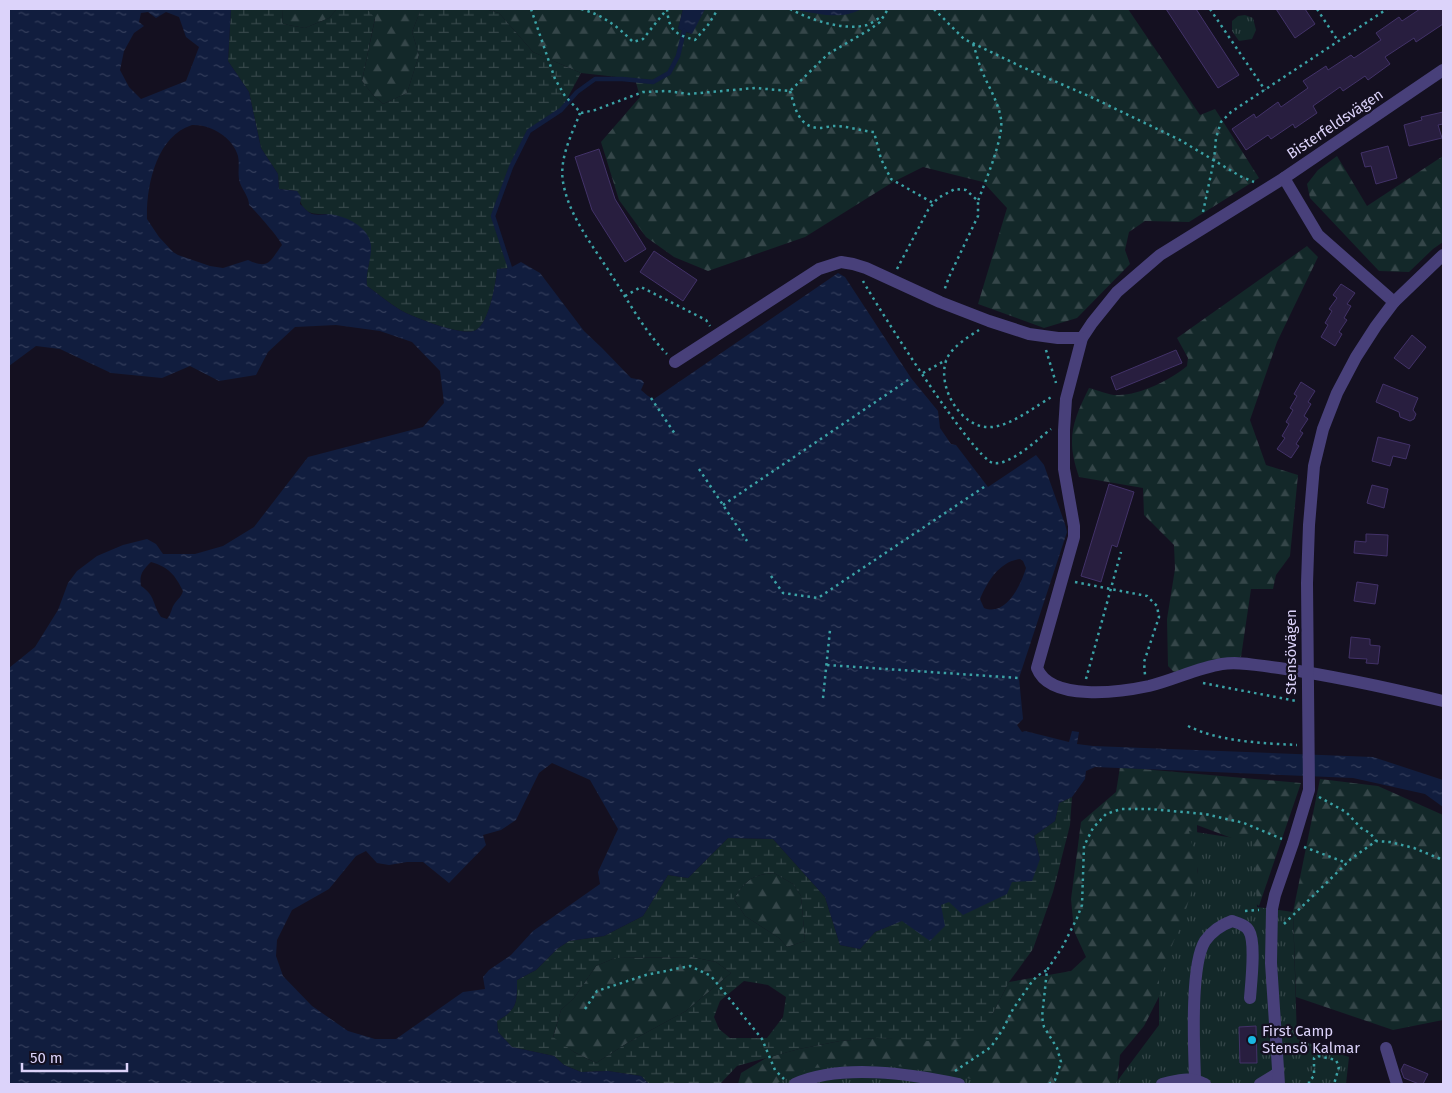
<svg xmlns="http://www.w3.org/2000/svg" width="1452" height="1093" font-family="'Fira Sans',sans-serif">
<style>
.forest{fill:url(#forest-firs)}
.wetland{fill:url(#wetland-marsh);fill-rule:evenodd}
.park{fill:url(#park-tufts)}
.water{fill:url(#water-ripples);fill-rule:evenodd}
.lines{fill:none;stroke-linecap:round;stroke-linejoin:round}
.stream{stroke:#111d3e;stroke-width:4.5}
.building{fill:#281e3f;stroke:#423268}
.path{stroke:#3ba2a6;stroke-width:2.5;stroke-dasharray:2.5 4;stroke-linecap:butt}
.minor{stroke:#48407a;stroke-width:12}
.poi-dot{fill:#19b8e1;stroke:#141020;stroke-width:2}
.labels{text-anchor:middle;stroke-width:4.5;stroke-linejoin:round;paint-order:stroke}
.street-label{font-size:15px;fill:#dcd3fa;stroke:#141020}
.poi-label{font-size:15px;fill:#dcd3fa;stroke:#141020;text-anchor:start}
</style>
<defs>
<pattern id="forest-firs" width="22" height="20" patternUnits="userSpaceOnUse" patternTransform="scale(1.25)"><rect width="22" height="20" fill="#132829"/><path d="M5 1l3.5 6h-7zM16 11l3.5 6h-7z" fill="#354649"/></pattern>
<pattern id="wetland-marsh" width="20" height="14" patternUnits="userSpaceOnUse" patternTransform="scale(1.25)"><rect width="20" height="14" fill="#132829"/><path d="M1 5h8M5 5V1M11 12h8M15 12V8" fill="none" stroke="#354649"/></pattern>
<pattern id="park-tufts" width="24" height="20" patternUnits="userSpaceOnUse" patternTransform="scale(1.25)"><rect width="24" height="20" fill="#132829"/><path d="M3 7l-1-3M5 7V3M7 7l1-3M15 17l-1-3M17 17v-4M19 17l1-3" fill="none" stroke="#354649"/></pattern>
<pattern id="water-ripples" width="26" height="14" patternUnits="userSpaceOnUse" patternTransform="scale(1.25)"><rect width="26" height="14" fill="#111d3e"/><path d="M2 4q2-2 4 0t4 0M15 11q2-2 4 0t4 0" fill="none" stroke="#333d5b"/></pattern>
</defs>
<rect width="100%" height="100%" fill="#141020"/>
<!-- forest -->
<g class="forest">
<path d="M282 9H337L329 18 305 28 283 24Z"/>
<path d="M367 9H421L412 32 419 55 407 93 383 104 373 95 362 81 375 19Z"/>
<path d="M485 9H683L678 29 691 34 705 9H799L801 11H857L861 9H1128L1200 115 1215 109 1259 178 1189 222 1145 221 1129 232 1125 250 1130 264 1077 318 1044 328 978 304 1007 208 983 182 923 167 893 182 805 237 708 271 674 257 646 237 619 200 601 142 640 97 635 79 581 73 533 52 499 13Z"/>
<path d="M1337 156 1367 206 1443 156V242L1433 249 1409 272 1379 271 1310 198 1307 184 1318 170Z"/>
<path d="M1307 246 1318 257 1277 342 1250 420 1266 465 1298 475 1290 556 1276 575 1273 589H1251L1241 657C1217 658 1197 664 1175 673L1168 666 1167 619 1175 569 1174 545 1144 515 1143 488 1079 477C1066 440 1072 422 1089 388 1098 390 1110 396 1119 395 1140 395 1172 379 1187 366L1188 358 1177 338Z"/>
<path d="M1120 767 1301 783 1259 906 1238 889 1245 843 1197 825 1198 894 1169 977 1144 1026 1120 1055 1117 1084H738L741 1073 766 1058 799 1049 840 1041 876 1038 910 1039 992 1015 1009 982 1071 971 1086 957 1074 931 1071 899 1081 822 1116 792Z"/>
<path d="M1320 779 1378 786 1443 815V1020L1393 1030 1296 997 1293 912Z"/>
<path d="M774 873 793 884 801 896 805 941 787 947 779 938 745 916 734 899C746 880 752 875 774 873Z"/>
<path d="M692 957 716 962 731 973 686 1011 629 1042 596 1063 574 1052 553 1038 561 1010 574 998 596 966 615 958Z"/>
</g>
<!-- wetland -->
<g class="wetland">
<path d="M231 9H282L283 24 305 28 329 18 337 9H367L375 18 362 81 373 95 383 104 407 93 419 55 412 32 421 9H485L499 13 533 52 581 73 561 110 529 131 511 167 493 216 510 268 497 269C496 284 489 323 476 330 464 337 419 319 406 313 392 306 380 295 367 286L366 277 369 263 326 214C306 215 302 210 297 191L279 189 278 174 261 148 249 92 228 61Z"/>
<path d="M1072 797 1070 825 1053 892 1033 949 1009 982 992 1015 972 1036 945 1042 877 1038 840 1041 799 1049 737 1066 720 1084H649L641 1076 608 1071 581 1072 564 1065 554 1056 512 1047 498 1032 497 1021C518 1009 517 1002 517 980L536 970 557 949 569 941 604 936 643 916 668 875 688 878 728 838 773 839 825 897 840 945 860 949 875 932 949 901 1012 882 1040 859 1034 836 1055 821 1059 803ZM774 873 793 884 801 896 805 941 787 947 779 938 745 916 734 899C746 880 752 875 774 873ZM692 957 716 962 731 973 686 1011 629 1042 596 1063 574 1052 553 1037 561 1010 574 998 596 966 615 958ZM744 981 768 985 786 997 783 1017 767 1038H730L719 1029 714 1017 720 1001Z"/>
</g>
<!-- park -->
<g class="park">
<path d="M1245 15 1253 18 1256 30 1252 39 1239 41 1232 31V21L1238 16Z"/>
<path d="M1189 831 1254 841 1257 907 1293 912 1297 1039 1349 1057 1346 1084H1115L1159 1025V977L1183 919 1198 871Z"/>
<path d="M892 1065 972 1079 978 1084H775L810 1068Z"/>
</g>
<!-- water -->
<g class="water">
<path d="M9 9H231L228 61 249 92 261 148 278 174 279 189 297 191 301 197 300 204C304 207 307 212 312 214 319 216 327 213 335 215 349 218 369 228 371 245 372 259 365 272 367 286 380 295 392 306 406 313 419 319 464 337 476 330 489 323 496 283 497 269L510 268 521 262 540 273 584 331 602 348 631 378 642 380 644 383 641 390 648 396 654 399 838 273 845 277 911 378 938 411 940 428 951 444 956 445 959 449 988 487 1036 455 1044 465 1065 524 1067 532 1019 678 1023 719 1017 725 1022 732 1025 731 1069 742 1072 731 1079 732 1077 744 1093 746 1373 757 1443 780V807L1425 794 1353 778 1095 767 1086 771 1085 779 1072 797 1059 803 1055 821 1034 836 1040 859 1032 881 1012 882 1007 894 963 915 949 902 941 905 945 926 930 941 902 921 875 932 860 949 840 945 825 897 773 839 728 838 688 878 668 875 643 916 604 936 569 941 557 949 536 970 517 980C517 1002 518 1009 497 1021L498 1032 512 1047 554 1056 564 1065 581 1072 608 1071 641 1076 649 1084H9V668L35 647 58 610 68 583 77 571 97 556 123 545 147 539 156 544 163 554H195L223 546 254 527 308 457 423 427 444 403 440 371 412 342 380 331 336 325 295 327 268 352 256 375 219 381 190 366 162 378 111 373 60 349 36 346 9 366ZM148 12 156 18 166 12 179 17 186 37 199 47 186 81 141 99 129 87 120 70 124 51 134 33 144 26 139 22 141 13ZM192 125C210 124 233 137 238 156 240 165 237 174 240 183 243 191 249 197 249 205 254 209 281 240 282 245 270 261 269 270 248 260L223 268 210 266 178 255 173 252 159 237 147 219C146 187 156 136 192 125ZM1020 559 1023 561 1026 568C1021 585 1006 617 984 608L980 599C988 581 999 562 1020 559ZM151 562C169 567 175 575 183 591 181 597 179 598 175 603 171 608 172 613 167 619L161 617C152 604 156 596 141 586 139 574 143 570 151 562ZM552 763 590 780 618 829 598 872 600 884 533 931 511 955 489 970 483 977 485 989 463 992 396 1039H375L348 1031 312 1006 283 976 276 956 277 940 292 910 329 889 356 856 366 851 377 863 389 865 407 862H423L449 883 486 845 483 835 501 830 516 820 539 773Z"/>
<path d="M683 9H705L692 34 678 29Z"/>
<path d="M799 9H861C843 20 820 14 801 11Z"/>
</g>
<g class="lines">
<!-- stream -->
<path class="stream" d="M510 268 493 216 511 167 529 131 561 110 577 92 595 79H622L653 82 669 73 678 56 684 31"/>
</g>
<!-- building -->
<g class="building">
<path d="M1166 9H1196L1239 75 1218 88Z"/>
<path d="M1276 9H1305L1315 24 1295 38Z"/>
<path d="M1420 9H1443V24L1416 42 1414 38 1385 57 1390 64 1368 80 1365 76 1343 91 1340 87 1313 106 1317 113 1295 128 1293 124 1271 139 1268 135 1246 150 1232 129 1254 114 1256 118 1278 102 1281 107 1308 88 1303 81 1326 66 1328 70 1351 55 1354 58 1381 40 1376 33 1399 17 1402 21Z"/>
<path d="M1443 112V124L1438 125 1442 138 1409 146 1404 125 1422 120 1421 117Z"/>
<path d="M1388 146 1397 178 1376 184 1371 166 1365 167 1361 153Z"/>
<path d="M599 149 615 199 646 249 625 262 592 210 575 157Z"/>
<path d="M654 251 697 280 683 301 640 272Z"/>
<path d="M1341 284 1355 293 1347 304 1351 306 1344 318 1347 320 1339 332 1342 334 1335 346 1321 337 1328 325 1325 323 1332 311 1329 309 1337 298 1333 295Z"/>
<path d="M1412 335 1426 347 1409 369 1394 358Z"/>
<path d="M1176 350 1182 363 1116 390 1111 377Z"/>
<path d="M1301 382 1315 391 1308 402 1311 404 1304 416 1308 419 1300 431 1303 433 1296 444 1299 446 1291 458 1277 449 1285 438 1282 436 1289 424 1286 422 1293 410 1290 408 1297 396 1294 394Z"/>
<path d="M1383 384 1418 398 1413 410 1416 414 1414 419 1410 421 1400 417 1399 412 1376 402Z"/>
<path d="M1378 437 1410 445 1406 459 1393 456 1390 466 1372 461Z"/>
<path d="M1109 484 1134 492 1117 547 1112 545 1101 582 1081 576Z"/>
<path d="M1372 485 1388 489 1384 508 1367 503Z"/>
<path d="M1366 534 1388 535 1387 556 1354 553 1355 541 1366 542Z"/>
<path d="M1357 582 1378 585 1375 604 1354 601Z"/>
<path d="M1351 637 1370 639V645L1380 646 1378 664 1366 663 1367 659 1349 658Z"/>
<path d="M1256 1026 1257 1063H1240L1239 1027Z"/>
<path d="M1404 1064 1428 1074 1423 1084H1419L1404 1078 1401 1070Z"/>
</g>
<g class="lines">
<!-- path -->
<g class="path">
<path d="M531 9 555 79 565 96 581 113 595 110 643 92 667 91 689 94 755 88 790 91 828 54 869 30 880 22 888 9"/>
<path d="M581 9C603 15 617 26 633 42L643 39 667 9"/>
<path d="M667 9C669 31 675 34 695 40L708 25 718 9"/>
<path d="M790 9C811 20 843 31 867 25 872 23 877 19 881 17"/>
<path d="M934 9 964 39 1022 67 1091 97 1180 140 1240 176 1254 182"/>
<path d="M1210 9 1265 90"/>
<path d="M1317 9 1338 41"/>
<path d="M973 44C976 52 978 61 981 69 988 86 998 101 1001 119 1004 138 985 182 978 201"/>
<path d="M790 91C795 107 798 127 819 128 824 128 830 126 835 126 848 126 861 131 874 132L881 159 891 179 933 203"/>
<path d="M580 113C572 134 559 158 563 182 569 217 594 247 612 276 629 302 645 332 667 354"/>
<path d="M1203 212 1214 160 1216 138 1221 122 1231 112 1387 9"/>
<path d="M897 269 928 210 938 198 955 189 966 190 978 201V216L949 277 944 291"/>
<path d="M863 281C877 306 973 458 993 463 1010 466 1038 439 1051 429"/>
<path d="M625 296 641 287 706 320 710 326"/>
<path d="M979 330C968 337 950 348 946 361 937 388 962 430 992 427 1012 425 1036 406 1053 396"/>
<path d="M1046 350 1056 383"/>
<path d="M923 373 946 360"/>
<path d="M651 398 675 434"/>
<path d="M699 469 747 541"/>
<path d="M723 505 911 378"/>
<path d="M771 576 783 593 818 598 987 485"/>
<path d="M1075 582 1147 596 1157 606 1159 617 1144 662 1145 675"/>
<path d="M827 665 1019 678"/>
<path d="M1086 679 1121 552"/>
<path d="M1203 683 1296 701"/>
<path d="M823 698 830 630"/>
<path d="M1188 726C1220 742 1262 743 1297 745"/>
<path d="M1319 797 1346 812 1361 828 1370 833 1376 841"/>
<path d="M1304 847 1347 863"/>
<path d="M1245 911 1259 910"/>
<path d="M1284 924 1351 859 1376 841 1390 842 1414 848 1443 860"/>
<path d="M585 1009 597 991 646 975 690 966 711 976 762 1039 775 1070 784 1079"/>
<path d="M955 1071 991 1047 1003 1029 1013 1009 1031 983 1037 976 1047 970"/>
<path d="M1049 1084 1055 1080 1061 1062 1057 1048 1044 1027 1042 1017 1047 970 1063 946 1077 918 1082 905 1084 846 1093 828 1106 814 1121 809H1150L1205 814 1244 823 1282 839"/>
<path d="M1309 1084V1081L1314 1076V1058L1318 1056 1336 1060 1339 1067 1334 1084"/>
</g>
<!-- minor -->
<g class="minor">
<path d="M1284 178 1160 255 1117 292 1092 323 1082 338 1066 399 1064 430V469L1074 526V537L1037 668C1050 702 1121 692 1149 686 1174 680 1197 668 1222 664 1241 661 1260 666 1279 668 1334 676 1389 688 1443 701"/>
<path d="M1394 302 1318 235 1284 178 1443 70"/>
<path d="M675 362 819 269 841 262 853 264 866 268 940 302 989 321 1029 334 1058 338H1082"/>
<path d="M1386 1048 1397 1084"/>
<path d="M1195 1079C1194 1048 1190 965 1205 941 1212 931 1221 925 1232 921 1238 923 1246 925 1249 931 1256 942 1251 984 1250 998"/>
<path d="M795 1084C841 1063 911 1074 959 1084"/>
<path d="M1162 1084C1180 1080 1189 1076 1205 1084"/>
<path d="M1260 1084 1278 1073"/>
<path d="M1279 1084 1271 963 1272 909 1275 895 1293 843 1309 790 1307 583 1309 525 1314 466 1323 429 1337 393 1356 357 1376 326 1394 302 1443 255"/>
</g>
</g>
<!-- markers -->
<circle class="poi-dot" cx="1252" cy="1040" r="5"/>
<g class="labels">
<!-- street labels -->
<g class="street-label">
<text transform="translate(1335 124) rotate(-34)" y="5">Bisterfeldsvägen</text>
<text transform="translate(1291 652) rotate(-90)" y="5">Stensövägen</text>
</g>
<!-- poi labels -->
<g class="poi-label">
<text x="1262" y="1036">First Camp<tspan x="1262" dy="17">Stensö Kalmar</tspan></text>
</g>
</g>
<!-- border -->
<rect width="1452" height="1093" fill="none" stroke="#dcd3fa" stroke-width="20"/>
<!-- scale -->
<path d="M22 1063v8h105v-8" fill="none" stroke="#dcd3fa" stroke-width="2.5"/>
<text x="30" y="1063" font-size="15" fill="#dcd3fa" stroke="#141020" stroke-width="4" paint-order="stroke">50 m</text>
</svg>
